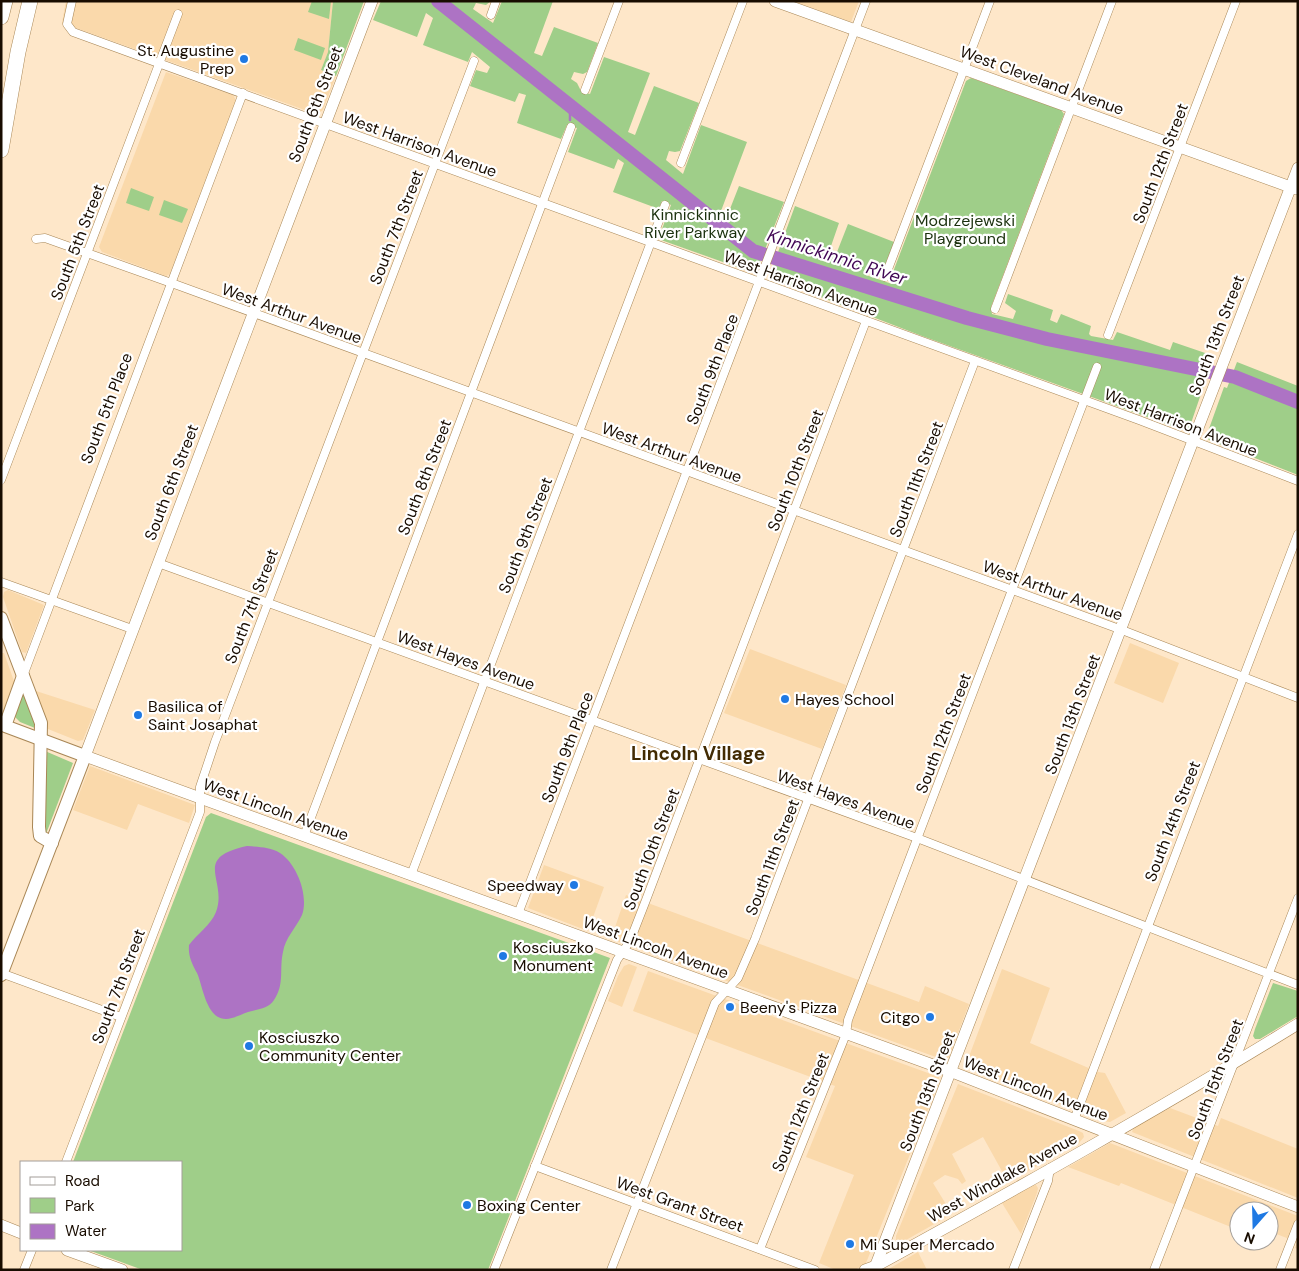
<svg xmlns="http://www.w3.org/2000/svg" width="1299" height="1271" font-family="'DM Sans',sans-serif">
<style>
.built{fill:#fad9ab}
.green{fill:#9fce89}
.water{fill:#ad73c4}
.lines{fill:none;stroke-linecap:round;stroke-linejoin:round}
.stream{stroke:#ad73c4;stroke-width:2.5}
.river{stroke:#ad73c4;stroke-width:14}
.street-casing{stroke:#a88655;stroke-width:9}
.secondary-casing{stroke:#a88655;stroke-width:12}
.primary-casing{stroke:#a88655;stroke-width:14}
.highway-casing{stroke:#a88655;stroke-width:16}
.street{stroke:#fff;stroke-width:8}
.secondary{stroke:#fff;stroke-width:11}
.primary{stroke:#fff;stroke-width:12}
.highway{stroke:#fff;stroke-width:15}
.poi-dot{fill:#1f79e3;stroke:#fff;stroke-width:2}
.labels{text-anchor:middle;stroke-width:4.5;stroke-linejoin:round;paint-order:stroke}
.poi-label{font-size:16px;fill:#180c00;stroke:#fff;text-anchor:start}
.street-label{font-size:16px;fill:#180c00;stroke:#fff}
.park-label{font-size:16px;fill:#1a300d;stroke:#fff}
.water-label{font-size:18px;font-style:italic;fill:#410754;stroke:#fff}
.quarter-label{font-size:19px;font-weight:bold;fill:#422b03;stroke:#fff}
</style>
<rect width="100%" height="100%" fill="#fee7c9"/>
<!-- built -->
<g class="built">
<path d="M66 1H333L328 52 321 70 336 76 323 110 319 113H313L62 23Z"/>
<path d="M793 1H859L851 22Z"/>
<path d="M166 72 233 95 236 100 170 274 166 276 102 252 99 247Z"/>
<path d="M8 590 44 605 26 653 22 652 3 597 4 592Z"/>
<path d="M1130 643 1179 663 1163 703 1114 683Z"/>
<path d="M750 649 846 685 822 749 724 713Z"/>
<path d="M1 653H4L15 684 3 711Z"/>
<path d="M36 691 95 710 83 740 78 741 48 729Z"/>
<path d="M90 766 195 805 189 823 138 804 127 830 73 810Z"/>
<path d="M544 865 604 887 588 931 528 908Z"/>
<path d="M626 895 919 1002 925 986 969 1004 949 1057 944 1060 611 939Z"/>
<path d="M629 964 637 967 622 1007 608 1001 618 976 624 966Z"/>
<path d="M1002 969 1050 988 1030 1043 1098 1072 1105 1073 1126 1113 1110 1122 1103 1121 965 1067Z"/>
<path d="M648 971 939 1077 938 1085 866 1263 855 1270H836L819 1263 854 1175 806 1157 835 1086 633 1011Z"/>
<path d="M958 1084 1079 1131 1083 1133 1084 1137 1079 1143 1008 1182 983 1137 952 1154 966 1181 962 1184 958 1179 945 1175 933 1183 952 1214 899 1244 896 1241V1236Z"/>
<path d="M1170 1108 1218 1126 1221 1118 1298 1149V1198L1132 1132 1134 1127Z"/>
<path d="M1110 1143 1298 1216V1249L1295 1248 1297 1242 1269 1231V1211H1239V1218L1235 1217 1231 1227 1121 1183 1119 1186 1068 1167Z"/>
<path d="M1036 1185 1038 1188 1037 1193 1021 1234 1002 1203 1029 1186Z"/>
<path d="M918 1252 927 1270H887Z"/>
</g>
<!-- green -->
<g class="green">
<path d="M312 1H331L329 19 308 12Z"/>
<path d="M333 1H364L336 76 321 70 328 52Z"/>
<path d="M381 1H491L486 5 476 3 473 9 493 23 502 1H553L534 53 542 56 554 27 598 43 587 72 583 74 574 72 571 79 577 83 581 91 590 94 604 57 650 73 628 132 635 135 654 86 699 103 680 151 675 152 669 151 666 160 683 174 701 125 747 142 721 211 728 214 739 186 784 202 756 272H751L661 240 659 237 671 205 662 201 659 209 613 192 624 163 618 159 614 169 568 152 577 128 567 125 561 139 517 123 526 95 519 93 515 102 470 86 476 70 487 73 490 67 472 52 468 62 423 45 433 18 426 13 417 37 373 20Z"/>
<path d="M298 38 325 48 321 60 294 50Z"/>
<path d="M971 78 1061 110 1064 114 991 307 992 314 1013 319 1016 311 1005 303 1008 294 1053 310 1050 320 1057 323 1061 314 1091 326 1089 334 1091 336 1113 340 1117 332 1170 350 1173 342 1214 356 1189 429 1183 430 922 336 771 278 770 274 795 206 839 223 830 249 837 252 848 224 894 242 882 273 868 269 866 275 892 284 893 272 966 81Z"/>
<path d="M131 188 154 197 149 211 126 203Z"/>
<path d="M164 200 188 209 182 223 159 215Z"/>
<path d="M1237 362 1298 386V475L1209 440 1206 437 1224 387 1227 388Z"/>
<path d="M23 693 38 725 35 728 20 722 15 717Z"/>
<path d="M45 751 73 763 46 834 44 833Z"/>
<path d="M211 813 610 958 488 1270H143L88 1250H181V1162H73L206 817Z"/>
<path d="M1273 983 1298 991V1016L1260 1039H1255L1253 1036 1255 1029Z"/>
</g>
<!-- water -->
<path class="water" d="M247 846C258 847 270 847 280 853 297 864 309 896 302 915 296 928 285 938 283 952 279 969 285 984 274 1000 268 1009 258 1009 248 1012 242 1014 233 1019 226 1019 206 1019 203 986 197 973 192 964 188 956 189 945 197 934 211 925 216 912 228 880 191 858 247 846Z"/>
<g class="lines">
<!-- stream -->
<path class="stream" d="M570 120V104"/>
<!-- river -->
<path class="river" d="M438 1 753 251 967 318 1047 339 1235 377 1298 402"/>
<!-- street casing -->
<g class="street-casing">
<g id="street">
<path d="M72 1 67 24 73 32 1139 420 1298 481"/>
<path d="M491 15 496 1"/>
<path d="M585 90 619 1"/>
<path d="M681 163 743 1"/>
<path d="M36 239 45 238 177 285 1122 630 1298 698"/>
<path d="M885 277 990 1"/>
<path d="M995 309 1112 1"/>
<path d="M1108 335 1236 1"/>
<path d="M1 480 178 14"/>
<path d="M158 563 917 838 1298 985"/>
<path d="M1 582 132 629"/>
<path d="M23 676 243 93"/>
<path d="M304 836 571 127"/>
<path d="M411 875 665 205"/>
<path d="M518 914 866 1"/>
<path d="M1 973 121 1017"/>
<path d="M1074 1120 1298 534"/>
<path d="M66 1162 200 812V787L215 742 474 61"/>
<path d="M535 1166 815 1270"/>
<path d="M760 1249 846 1034 848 1020 1097 367"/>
<path d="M24 1270 32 1250"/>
<path d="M494 1270 617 960 630 941 646 900 866 321"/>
<path d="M611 1270 715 1003 738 978 755 939 975 361"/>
<path d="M1013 1270 1048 1181 1050 1168"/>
<path d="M1154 1270 1298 898"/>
<path d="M1280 1270 1298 1224"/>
</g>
</g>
<!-- secondary casing -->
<g class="secondary-casing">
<g id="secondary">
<path d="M372 1 85 756 952 1072 1298 1207"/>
<path d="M775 1 1296 189"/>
<path d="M1 1225 21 1233"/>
<path d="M67 1250 122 1270"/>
<path d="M865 1270 876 1266C1018 1188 1160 1109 1298 1024"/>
<path d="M874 1270 1298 168"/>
</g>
</g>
<!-- primary casing -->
<g class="primary-casing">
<g id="primary">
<path d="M1 618 41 723 39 827 40 836 52 843"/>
<path d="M1 975 85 756 5 726 23 676"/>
</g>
</g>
<!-- highway casing -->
<g class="highway-casing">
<g id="highway">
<path d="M1 17 5 1"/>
<path d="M1 150 18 52 30 1"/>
</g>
</g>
<!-- street -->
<use href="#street" class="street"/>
<!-- secondary -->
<use href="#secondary" class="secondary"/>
<!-- primary -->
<use href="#primary" class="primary"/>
<!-- highway -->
<use href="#highway" class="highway"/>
</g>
<!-- markers -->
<g class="poi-dot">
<circle cx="244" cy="59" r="5"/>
<circle cx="785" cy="699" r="5"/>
<circle cx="138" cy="715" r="5"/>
<circle cx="574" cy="885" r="5"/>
<circle cx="503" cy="956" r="5"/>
<circle cx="730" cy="1007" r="5"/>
<circle cx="930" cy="1017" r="5"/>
<circle cx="249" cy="1046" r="5"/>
<circle cx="467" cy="1205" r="5"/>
<circle cx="850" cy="1244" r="5"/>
</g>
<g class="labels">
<!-- poi labels -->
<g class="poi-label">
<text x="234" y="56" text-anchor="end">St. Augustine<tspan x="234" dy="18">Prep</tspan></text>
<text x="795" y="705">Hayes School</text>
<text x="148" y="712">Basilica of<tspan x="148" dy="18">Saint Josaphat</tspan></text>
<text x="564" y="891" text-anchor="end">Speedway</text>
<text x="513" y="953">Kosciuszko<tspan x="513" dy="18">Monument</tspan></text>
<text x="740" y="1013">Beeny's Pizza</text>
<text x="920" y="1023" text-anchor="end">Citgo</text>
<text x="259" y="1043">Kosciuszko<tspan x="259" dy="18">Community Center</tspan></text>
<text x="477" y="1211">Boxing Center</text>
<text x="860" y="1250">Mi Super Mercado</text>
</g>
<!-- street labels -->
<g class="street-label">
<text transform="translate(1042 80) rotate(20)" y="6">West Cleveland Avenue</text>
<text transform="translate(315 104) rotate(-69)" y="6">South 6th Street</text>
<text transform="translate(420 144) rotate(20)" y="6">West Harrison Avenue</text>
<text transform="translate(1160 163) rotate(-69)" y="6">South 12th Street</text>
<text transform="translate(396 227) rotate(-69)" y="6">South 7th Street</text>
<text transform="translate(77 242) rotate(-69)" y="6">South 5th Street</text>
<text transform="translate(801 283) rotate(20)" y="6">West Harrison Avenue</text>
<text transform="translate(292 313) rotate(20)" y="6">West Arthur Avenue</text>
<text transform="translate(1216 335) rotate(-69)" y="6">South 13th Street</text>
<text transform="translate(712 369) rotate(-69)" y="6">South 9th Place</text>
<text transform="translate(106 408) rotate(-69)" y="6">South 5th Place</text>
<text transform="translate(1181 422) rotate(21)" y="6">West Harrison Avenue</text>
<text transform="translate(672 452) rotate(20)" y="6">West Arthur Avenue</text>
<text transform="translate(795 470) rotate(-69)" y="6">South 10th Street</text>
<text transform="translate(424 477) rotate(-69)" y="6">South 8th Street</text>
<text transform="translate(916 479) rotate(-69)" y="6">South 11th Street</text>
<text transform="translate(171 482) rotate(-69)" y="6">South 6th Street</text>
<text transform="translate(525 535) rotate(-69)" y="6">South 9th Street</text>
<text transform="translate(1053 590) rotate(20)" y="6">West Arthur Avenue</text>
<text transform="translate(251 606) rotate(-69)" y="6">South 7th Street</text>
<text transform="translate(466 660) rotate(20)" y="6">West Hayes Avenue</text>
<text transform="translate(1072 714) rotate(-69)" y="6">South 13th Street</text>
<text transform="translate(943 733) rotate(-69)" y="6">South 12th Street</text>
<text transform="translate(567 747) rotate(-69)" y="6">South 9th Place</text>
<text transform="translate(846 799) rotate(20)" y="6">West Hayes Avenue</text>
<text transform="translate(276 809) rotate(20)" y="6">West Lincoln Avenue</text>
<text transform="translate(1172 821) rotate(-69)" y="6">South 14th Street</text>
<text transform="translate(651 849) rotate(-69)" y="6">South 10th Street</text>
<text transform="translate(772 857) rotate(-69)" y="6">South 11th Street</text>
<text transform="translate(656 947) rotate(20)" y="6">West Lincoln Avenue</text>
<text transform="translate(118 986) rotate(-69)" y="6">South 7th Street</text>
<text transform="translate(1215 1079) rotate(-69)" y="6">South 15th Street</text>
<text transform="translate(1036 1088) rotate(21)" y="6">West Lincoln Avenue</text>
<text transform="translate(927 1091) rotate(-69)" y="6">South 13th Street</text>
<text transform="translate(800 1112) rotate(-68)" y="6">South 12th Street</text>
<text transform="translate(1002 1177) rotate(-29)" y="6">West Windlake Avenue</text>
<text transform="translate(680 1204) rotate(20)" y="6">West Grant Street</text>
</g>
<!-- park labels -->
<g class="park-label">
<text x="695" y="220">Kinnickinnic<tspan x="695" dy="18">River Parkway</tspan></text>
<text x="965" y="226">Modrzejewski<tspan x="965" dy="18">Playground</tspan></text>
</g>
<!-- water labels -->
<g class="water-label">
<text transform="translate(837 257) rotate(18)" y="6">Kinnickinnic River</text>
</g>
<!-- quarter labels -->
<g class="quarter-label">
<text x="698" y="760">Lincoln Village</text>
</g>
</g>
<!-- border -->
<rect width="1299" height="1271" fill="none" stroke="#180c00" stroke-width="5"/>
<!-- legend -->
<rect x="20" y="1161" width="162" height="90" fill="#ffffff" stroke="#a39e99"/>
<rect x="30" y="1177" width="25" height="8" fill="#ffffff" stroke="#a39e99"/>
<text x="65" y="1186" font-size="15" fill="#180c00">Road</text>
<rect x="30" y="1198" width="25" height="15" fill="#9fce89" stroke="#a39e99"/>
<text x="65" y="1211" font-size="15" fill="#180c00">Park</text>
<rect x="30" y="1224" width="25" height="15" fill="#ad73c4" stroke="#a39e99"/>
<text x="65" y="1236" font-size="15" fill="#180c00">Water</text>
<!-- north arrow -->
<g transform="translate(1254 1226) rotate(200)"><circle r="24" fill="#ffffff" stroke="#a39e99"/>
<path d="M0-4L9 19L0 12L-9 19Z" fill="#1f79e3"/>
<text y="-8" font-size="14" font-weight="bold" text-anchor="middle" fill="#180c00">N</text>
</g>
</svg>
